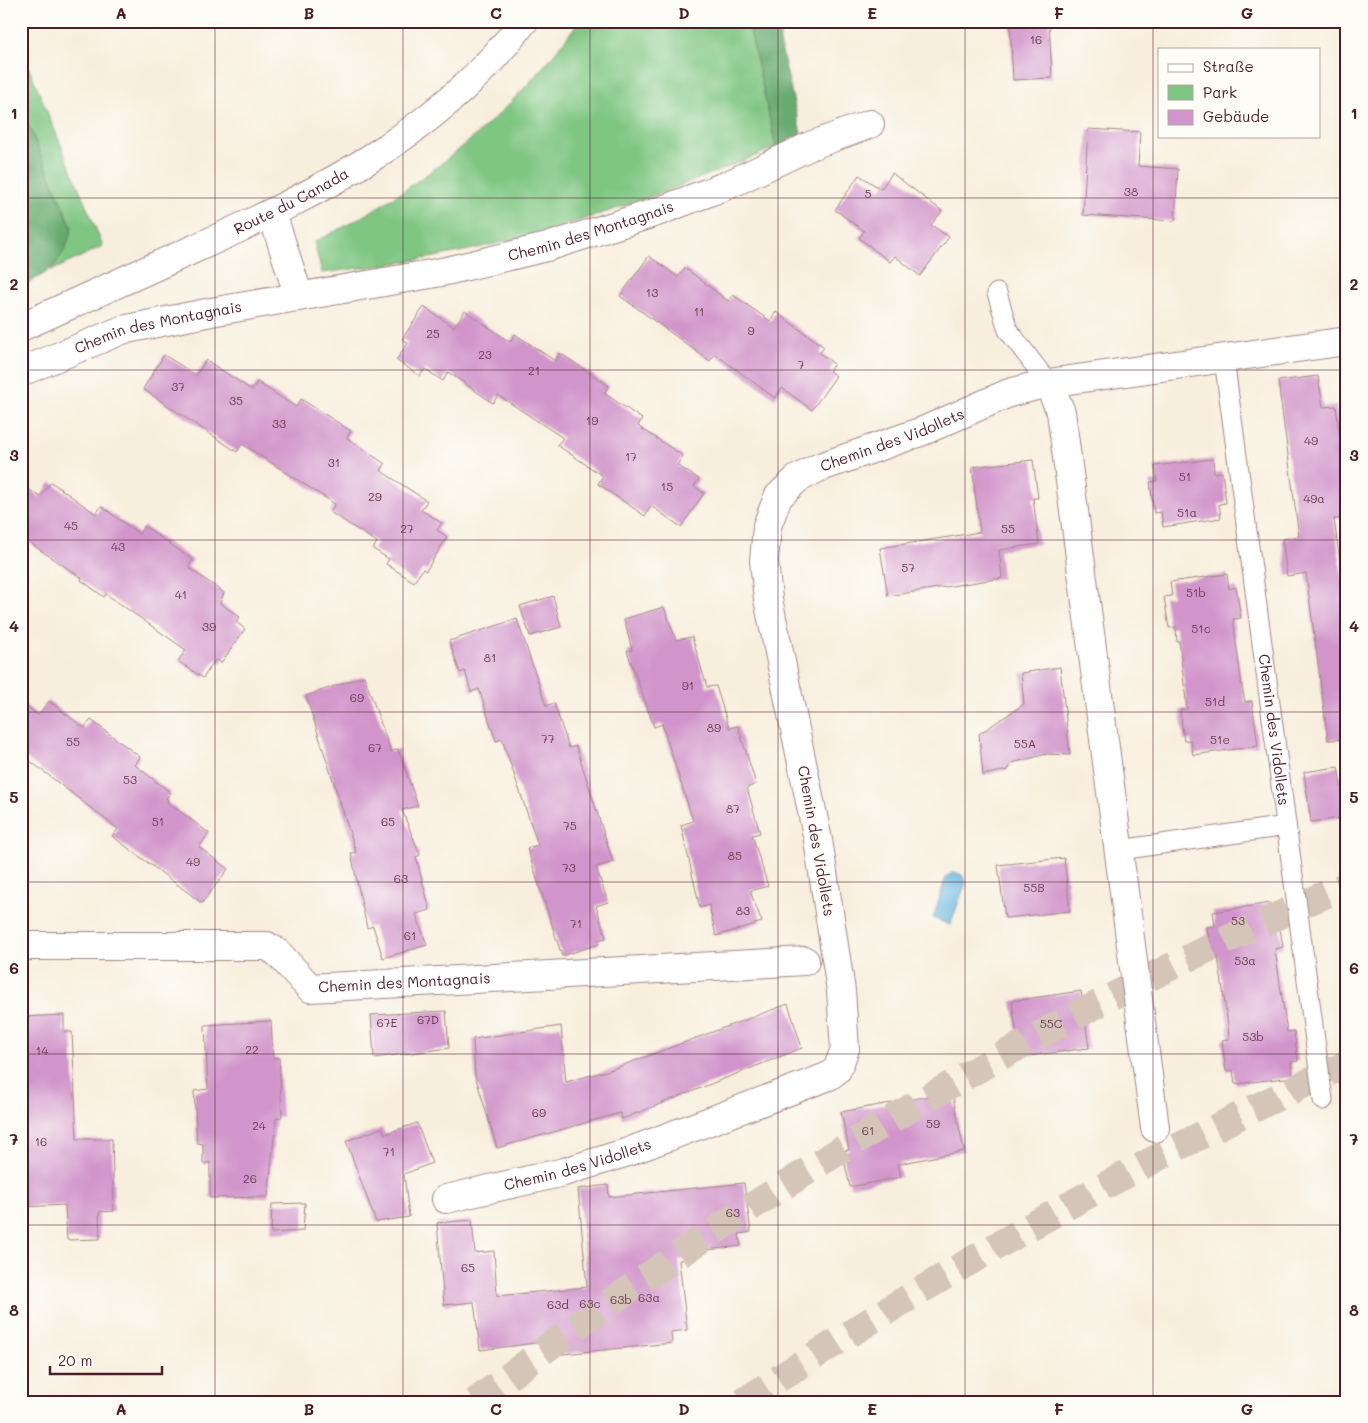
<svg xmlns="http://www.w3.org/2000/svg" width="1368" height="1423" font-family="Mali,sans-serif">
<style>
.green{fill:#7fc682;stroke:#647256}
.forest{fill:#67ab70;stroke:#58654e}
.water{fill:#66b5e0;stroke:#586a86}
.building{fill:#d195cb}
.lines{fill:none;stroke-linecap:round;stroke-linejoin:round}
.motorway-tunnel{stroke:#d5c5b9;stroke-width:28;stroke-dasharray:28 14;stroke-linecap:butt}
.service-casing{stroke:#a18684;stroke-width:21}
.minor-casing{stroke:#a18684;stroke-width:30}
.tertiary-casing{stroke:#a18684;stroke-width:30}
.service{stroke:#fff;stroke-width:19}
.minor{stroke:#fff;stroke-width:28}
.tertiary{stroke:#fff;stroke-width:28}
.grid{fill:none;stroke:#4a1f2b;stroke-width:1;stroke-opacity:0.55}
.labels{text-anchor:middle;stroke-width:4;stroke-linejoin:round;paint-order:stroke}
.number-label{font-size:12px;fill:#6c3c53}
.street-label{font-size:15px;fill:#4a1f2b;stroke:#fdfcf7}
.neatline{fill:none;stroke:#4a1f2b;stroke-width:2}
.grid-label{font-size:16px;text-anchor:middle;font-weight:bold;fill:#4a1f2b}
</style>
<rect width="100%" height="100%" fill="#fdfcf7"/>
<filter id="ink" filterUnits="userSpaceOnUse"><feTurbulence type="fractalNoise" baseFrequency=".02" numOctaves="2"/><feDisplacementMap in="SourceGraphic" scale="10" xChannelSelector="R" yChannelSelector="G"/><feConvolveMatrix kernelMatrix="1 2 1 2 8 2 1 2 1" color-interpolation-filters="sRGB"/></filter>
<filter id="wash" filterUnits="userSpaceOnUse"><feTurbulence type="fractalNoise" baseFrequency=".0096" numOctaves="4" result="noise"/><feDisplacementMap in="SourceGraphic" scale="20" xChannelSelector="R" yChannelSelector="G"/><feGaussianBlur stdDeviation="1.12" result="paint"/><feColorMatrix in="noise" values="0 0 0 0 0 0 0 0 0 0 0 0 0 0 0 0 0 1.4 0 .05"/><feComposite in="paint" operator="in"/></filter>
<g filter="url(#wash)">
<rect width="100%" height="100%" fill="#f8eedd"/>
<!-- green -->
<g class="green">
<path d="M579 21H748L776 147C666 194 552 235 434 257 397 264 359 268 322 273L314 242C418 192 512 116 579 21Z"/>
<path d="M21 49 103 246 51 271 66 247 72 228 21 107Z"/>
</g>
<!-- forest -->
<g class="forest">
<path d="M748 21H779L780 43 802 138 776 147Z"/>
<path d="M21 107 72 228C60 265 55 269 21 287Z"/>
</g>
<!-- water -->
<path class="water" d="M954 872 962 875 966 883 950 925 933 918 946 877Z"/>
<g id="blocks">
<!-- building -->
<g class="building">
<path d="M1010 21H1049L1052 78 1013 80Z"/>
<path d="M1088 129 1140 132 1138 166 1178 169 1175 221 1083 215Z"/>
<path d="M892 173 942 211 931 225 949 237 920 276 895 256 890 262 859 238 864 231 835 210 859 175 881 189Z"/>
<path d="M649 256 678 277 685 268 728 301 733 295 770 321 776 312 824 347 820 353 834 364 829 371 836 376 812 410 782 388 775 398 715 354 710 361 620 296Z"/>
<path d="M424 307 454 327 465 311 510 342 515 334 555 361 560 353 609 386 604 393 642 419 638 426 683 456 677 465 699 479 694 486 704 493 681 527 651 506 645 516 598 484 603 476 557 445 563 438 498 395 493 403 448 372 443 381 425 369 420 376 396 360 408 343 402 339Z"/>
<path d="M164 355 196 375 206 360 252 390 257 382 296 407 301 399 351 431 347 438 385 464 381 471 427 501 421 510 442 523 437 530 447 537 426 571 423 569 414 582 386 564 389 559 373 549 377 542 330 512 335 504 242 444 237 452 143 389Z"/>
<path d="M1318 376 1323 407 1336 406 1347 490V518L1334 519 1343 583 1347 582V739L1328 740 1306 573 1287 576 1282 539 1299 536 1278 381Z"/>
<path d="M1213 459 1214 473 1222 472 1226 503 1219 504 1221 518 1163 527 1161 512 1154 513 1150 482 1157 481 1155 466Z"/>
<path d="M1033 460 1038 498H1033L1039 544 999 550 1002 578 888 596 880 548 980 532 972 467Z"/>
<path d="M51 482 96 514 101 506 139 534 144 526 193 560 188 567 224 593 220 603 240 617 236 622 245 629 221 663 216 659 203 678 178 661 186 650 106 594 104 597 81 580 82 578 21 537V484L40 497Z"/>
<path d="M1227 574 1229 589 1236 587 1241 618 1233 619 1242 687 1245 702 1252 701 1258 746 1193 755 1191 740 1184 741 1180 710 1187 709 1179 641 1177 642 1176 627 1169 628 1164 597 1172 596 1170 582Z"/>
<path d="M553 596 561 627 530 636 520 606Z"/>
<path d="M664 607 676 640 692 637 707 687 716 686 729 728 738 726 756 784 747 788 760 833 752 835 768 886 750 891 762 922 716 936 709 905 700 908 681 825 693 821 662 724 654 727 627 651 632 650 624 619Z"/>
<path d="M517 619 546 706 554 703 569 748 576 746 613 862 596 867 608 902 596 906 606 938 598 940 599 944 562 956 527 848 538 845 502 739 496 741 479 689 471 692 465 671 460 673 449 641Z"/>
<path d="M1060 667 1070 755 1047 754 1012 763 1008 770 983 775 979 734 1024 704 1021 673Z"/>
<path d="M364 676 391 752 398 749 418 806 402 810 420 855 416 857 430 910 416 914 427 945 383 958 373 926 367 928 351 853 356 852 306 696Z"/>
<path d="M49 701 84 728 91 720 140 757 135 765 171 793 166 798 168 800 167 802 209 833 199 847 228 869 202 903 112 836 118 829 21 754V702L38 715Z"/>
<path d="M1338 767 1346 817 1311 822 1304 772Z"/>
<path d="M1064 858 1070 911 1005 918 998 865Z"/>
<path d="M1270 903 1272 918 1278 917 1283 947 1275 949 1277 963 1287 1032 1294 1031 1298 1061 1291 1062 1293 1077 1235 1084 1233 1070 1226 1071 1222 1040 1229 1039 1228 1025 1218 956 1211 957 1207 927 1215 926 1213 912Z"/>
<path d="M1081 991 1089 1048 1020 1057 1012 1001Z"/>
<path d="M788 1004 802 1048 622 1119 620 1113 497 1148 475 1075 473 1039 561 1026 566 1082 610 1070Z"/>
<path d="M446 1011 449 1048 374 1058 371 1015Z"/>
<path d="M64 1015V1032H72L77 1139H112L114 1211 99 1212 100 1239 67 1240 65 1205 21 1207V1017Z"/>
<path d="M271 1021 273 1058H279L282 1117 276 1118 268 1197 210 1198V1162L203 1164V1144L197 1143 194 1091 208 1089 205 1025Z"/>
<path d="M952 1092 964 1151 898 1164 901 1177 850 1187 842 1151 849 1150 841 1112Z"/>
<path d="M417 1123 432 1163 404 1174 409 1217 376 1222 346 1141 382 1128 385 1134Z"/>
<path d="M744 1183 751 1232 739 1234 741 1246 689 1252V1259L679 1260 687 1330 671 1332 672 1343 553 1355 551 1341 480 1350 474 1302 444 1305 437 1223 472 1220 475 1253 494 1251 497 1296 587 1287 578 1189 608 1185 609 1197Z"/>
<path d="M305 1203 303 1231 271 1233 272 1204Z"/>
</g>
</g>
</g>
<g filter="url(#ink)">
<use href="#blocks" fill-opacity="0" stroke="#a18684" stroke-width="1"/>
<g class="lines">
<!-- motorway-tunnel -->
<g class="motorway-tunnel">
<path d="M475 1402C745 1196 1036 1020 1347 885"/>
<path d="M743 1402C936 1275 1137 1162 1347 1064"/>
</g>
<!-- service casing -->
<g class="service-casing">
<g id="service">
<path d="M997 293 1008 330 1048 383"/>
<path id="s1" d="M1224 359 1323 1100"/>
<path d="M1120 850 1286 826"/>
</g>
</g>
<!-- minor casing -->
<g class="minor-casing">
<g id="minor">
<path d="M272 213 299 297"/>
<path id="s2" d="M21 372 122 330 211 312 442 272 547 247 657 212 730 184 810 146 870 124"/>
<path d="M1048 383 1061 412 1155 1128"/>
<path id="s3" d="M21 946H267L278 953 310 988 805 961"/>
<path id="s4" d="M446 1199 564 1172 628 1152 829 1076 837 1070 845 1049 841 991 818 840 768 599 764 561 767 526 778 497 797 479 818 468 923 431 1009 393 1048 383 1347 341"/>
</g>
</g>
<!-- tertiary casing -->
<g class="tertiary-casing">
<g id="tertiary">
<path id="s5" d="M21 327C79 301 136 275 194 249 320 192 438 134 524 21"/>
</g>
</g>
<!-- service -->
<use href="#service" class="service"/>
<!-- minor -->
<use href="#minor" class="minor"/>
<!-- tertiary -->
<use href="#tertiary" class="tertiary"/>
</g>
</g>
<!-- grid -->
<path class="grid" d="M215 21V1402M403 21V1402M590 21V1402M778 21V1402M965 21V1402M1153 21V1402M21 198H1347M21 370H1347M21 540H1347M21 712H1347M21 882H1347M21 1054H1347M21 1225H1347"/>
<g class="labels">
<!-- number labels -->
<g class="number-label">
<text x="1036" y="44">16</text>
<text x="1131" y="196">38</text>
<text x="868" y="198">5</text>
<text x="652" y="297">13</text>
<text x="699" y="316">11</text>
<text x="751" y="335">9</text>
<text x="433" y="338">25</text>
<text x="485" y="359">23</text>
<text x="801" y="369">7</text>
<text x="534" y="375">21</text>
<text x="178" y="391">37</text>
<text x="236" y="405">35</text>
<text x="592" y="425">19</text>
<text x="279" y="428">33</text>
<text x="1311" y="445">49</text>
<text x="631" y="461">17</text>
<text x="334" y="467">31</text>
<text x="1185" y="481">51</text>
<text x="667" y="491">15</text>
<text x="375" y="501">29</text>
<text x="1314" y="503">49a</text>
<text x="1187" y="517">51a</text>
<text x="71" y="530">45</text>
<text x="407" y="533">27</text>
<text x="1008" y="533">55</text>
<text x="118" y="551">43</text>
<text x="908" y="572">57</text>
<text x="1196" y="597">51b</text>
<text x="181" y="599">41</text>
<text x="209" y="631">39</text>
<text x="1201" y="633">51c</text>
<text x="490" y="662">81</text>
<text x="688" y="690">91</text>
<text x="357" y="702">69</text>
<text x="1215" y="706">51d</text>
<text x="714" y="732">89</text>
<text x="548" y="743">77</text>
<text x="1220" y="744">51e</text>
<text x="73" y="746">55</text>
<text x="1025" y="748">55A</text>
<text x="375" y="752">67</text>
<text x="130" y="784">53</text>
<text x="733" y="813">87</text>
<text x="158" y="826">51</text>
<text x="388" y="826">65</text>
<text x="570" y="830">75</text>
<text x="735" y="860">85</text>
<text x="193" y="866">49</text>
<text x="569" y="872">73</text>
<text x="401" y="883">63</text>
<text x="1034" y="892">55B</text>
<text x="743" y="915">83</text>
<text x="1238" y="925">53</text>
<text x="576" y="928">71</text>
<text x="410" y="940">61</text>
<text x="1245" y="965">53a</text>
<text x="428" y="1024">67D</text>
<text x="387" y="1027">67E</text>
<text x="1051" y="1028">55C</text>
<text x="1253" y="1041">53b</text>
<text x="252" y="1054">22</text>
<text x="42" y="1055">14</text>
<text x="539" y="1117">69</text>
<text x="933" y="1128">59</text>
<text x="259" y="1130">24</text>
<text x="868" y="1135">61</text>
<text x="41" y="1146">16</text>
<text x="389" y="1156">71</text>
<text x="250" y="1183">26</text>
<text x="733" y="1217">63</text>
<text x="468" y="1272">65</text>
<text x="649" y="1302">63a</text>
<text x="621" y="1304">63b</text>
<text x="590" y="1308">63c</text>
<text x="558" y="1309">63d</text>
</g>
<!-- street labels -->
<g class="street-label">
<text dy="5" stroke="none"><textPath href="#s5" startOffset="298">Route du Canada</textPath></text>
<text dy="5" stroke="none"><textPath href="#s2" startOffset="589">Chemin des Montagnais</textPath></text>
<text dy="5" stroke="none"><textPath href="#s2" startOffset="145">Chemin des Montagnais</textPath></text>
<text dy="5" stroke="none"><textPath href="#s4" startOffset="1126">Chemin des Vidollets</textPath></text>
<text dy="5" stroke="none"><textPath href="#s1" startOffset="374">Chemin des Vidollets</textPath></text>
<text transform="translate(816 841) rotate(80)" y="5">Chemin des Vidollets</text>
<text dy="5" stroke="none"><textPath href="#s3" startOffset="401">Chemin des Montagnais</textPath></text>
<text dy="5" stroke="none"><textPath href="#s4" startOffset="136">Chemin des Vidollets</textPath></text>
</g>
</g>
<!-- margin -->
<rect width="1368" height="1423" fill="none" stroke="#fdfcf7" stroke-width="55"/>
<!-- legend -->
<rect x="1158" y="48" width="162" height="90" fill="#fdfcf7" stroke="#b5a4a5"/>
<rect x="1168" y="64" width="25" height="8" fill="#ffffff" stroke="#b5a4a5"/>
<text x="1203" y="72" font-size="15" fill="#4a1f2b">Straße</text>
<rect x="1168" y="85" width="25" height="15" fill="#7fc682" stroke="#b5a4a5"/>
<text x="1203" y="98" font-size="15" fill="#4a1f2b">Park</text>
<rect x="1168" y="110" width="25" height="15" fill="#d195cb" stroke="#b5a4a5"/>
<text x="1203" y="122" font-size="15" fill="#4a1f2b">Gebäude</text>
<!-- scale -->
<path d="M50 1366v8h112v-8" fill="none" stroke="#4a1f2b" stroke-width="2.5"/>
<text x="58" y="1366" font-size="15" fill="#4a1f2b" stroke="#fdfcf7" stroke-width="4" paint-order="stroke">20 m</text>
<rect x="28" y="28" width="1312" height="1368" class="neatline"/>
<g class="grid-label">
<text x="121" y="19">A</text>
<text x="309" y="19">B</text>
<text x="496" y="19">C</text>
<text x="684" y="19">D</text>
<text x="872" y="19">E</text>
<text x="1059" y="19">F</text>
<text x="1247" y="19">G</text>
<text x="14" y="119">1</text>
<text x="1354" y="119">1</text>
<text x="14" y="290">2</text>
<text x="1354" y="290">2</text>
<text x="14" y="461">3</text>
<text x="1354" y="461">3</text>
<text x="14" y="632">4</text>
<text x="1354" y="632">4</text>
<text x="14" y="803">5</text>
<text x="1354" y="803">5</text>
<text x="14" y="974">6</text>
<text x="1354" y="974">6</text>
<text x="14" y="1145">7</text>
<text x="1354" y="1145">7</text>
<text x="14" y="1316">8</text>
<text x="1354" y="1316">8</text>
<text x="121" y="1415">A</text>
<text x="309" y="1415">B</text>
<text x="496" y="1415">C</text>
<text x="684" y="1415">D</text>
<text x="872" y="1415">E</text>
<text x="1059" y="1415">F</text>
<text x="1247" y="1415">G</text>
</g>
</svg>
